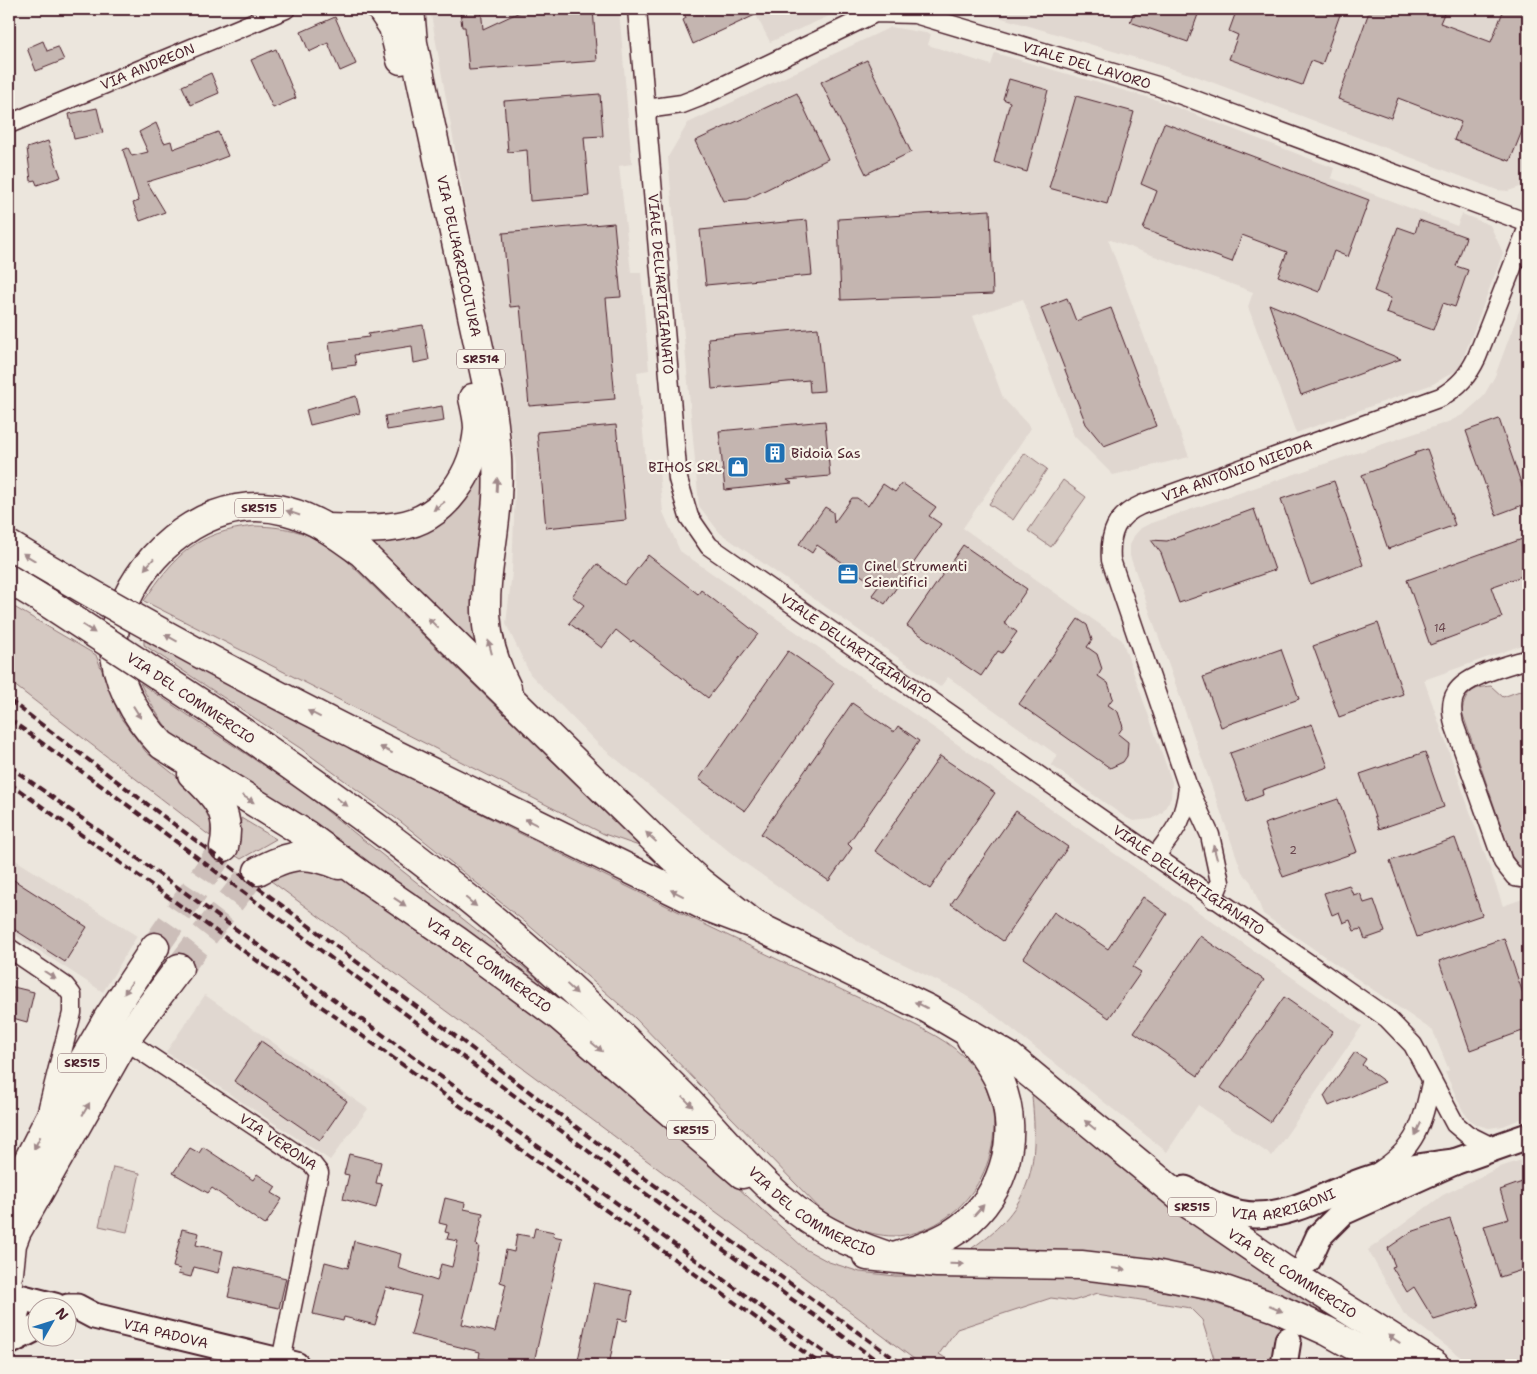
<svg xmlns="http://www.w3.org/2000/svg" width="1537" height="1374" font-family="'Shantell Sans',sans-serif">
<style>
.built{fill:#e0d7d0}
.green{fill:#d5c9c2;stroke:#907476}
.building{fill:#c4b5b0;stroke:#4a1f2b}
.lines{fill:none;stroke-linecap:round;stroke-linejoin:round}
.secondary-tunnel{stroke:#ccbeb9;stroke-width:25;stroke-dasharray:25 12;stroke-linecap:butt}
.primary-tunnel{stroke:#ccbeb9;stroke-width:28;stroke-dasharray:28 14;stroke-linecap:butt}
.street-casing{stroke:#4a1f2b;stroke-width:21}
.secondary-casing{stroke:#4a1f2b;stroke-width:29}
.primary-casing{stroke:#4a1f2b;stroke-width:31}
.highway-casing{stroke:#4a1f2b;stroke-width:31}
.street{stroke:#f7f3e8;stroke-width:18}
.secondary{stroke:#f7f3e8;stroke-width:25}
.primary{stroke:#f7f3e8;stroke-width:28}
.highway{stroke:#f7f3e8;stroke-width:28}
.rail{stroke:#4a1f2b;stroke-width:4;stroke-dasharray:8 4;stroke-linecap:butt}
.highway-bridge-casing{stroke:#4a1f2b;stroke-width:31;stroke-linecap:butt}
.highway-bridge{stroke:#f7f3e8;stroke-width:28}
.oneway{fill:#a0898a}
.labels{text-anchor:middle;stroke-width:4.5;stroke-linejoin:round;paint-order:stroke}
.number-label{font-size:11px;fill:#68444c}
.shield{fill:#f7f3e8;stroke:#7e5f64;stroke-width:1}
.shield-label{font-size:12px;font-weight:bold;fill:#4a1f2b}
.street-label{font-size:14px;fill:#4a1f2b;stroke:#f7f3e8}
.poi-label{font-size:14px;fill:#4a1f2b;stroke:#f7f3e8;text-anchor:start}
</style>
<rect width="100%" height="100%" fill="#ece6dd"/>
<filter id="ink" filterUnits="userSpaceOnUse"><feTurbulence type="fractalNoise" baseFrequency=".02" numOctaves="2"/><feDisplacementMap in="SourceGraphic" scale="10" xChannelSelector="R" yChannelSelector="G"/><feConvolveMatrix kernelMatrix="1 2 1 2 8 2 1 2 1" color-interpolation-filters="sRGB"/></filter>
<g filter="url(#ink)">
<!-- built -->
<g class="built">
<path d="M430 9H619L632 164 619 166 631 272H641L649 370 637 372 646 463 658 462 663 512 680 551 1362 1026 1272 1156 1198 1105 1167 1152 983 1006 958 991 857 941 736 857 599 745 530 674 506 624 512 572 516 466 511 429 470 232Z"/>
<path d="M753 9H845L770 42Z"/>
<path d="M972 9H1528V178L1520 187 1508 191 1497 190 1193 75Z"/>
<path d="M891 27 931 34 928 45 991 65 995 53 1160 101 1334 168 1331 178 1457 226 1462 214 1490 225 1503 253 1459 369 1433 384 1296 433 1248 307 1253 292 1108 239 1189 457 1113 475 1074 436 1023 299 973 316 1003 398 1031 428 963 528 1122 640 1172 782 1171 798 1162 813 1152 819 1133 821 1125 817 1051 765 1057 755 948 677 940 687 720 533 699 506 668 157 688 123Z"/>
<path d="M1528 287V643L1424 680 1503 906 1528 897V1116L1503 1126 1489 1128 1478 1125 1469 1119 1463 1111 1445 1072 1449 1070 1433 1031 1263 914 1251 882 1242 872 1130 556V545L1134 536 1141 528 1151 523 1448 422 1464 414 1483 397 1495 376Z"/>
<path d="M9 856 137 936 103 992 9 931Z"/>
<path d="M205 995 368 1109 330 1160 166 1052Z"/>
<path d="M1528 1158V1365H1471L1404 1314 1368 1250 1443 1195 1500 1167Z"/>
</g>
<!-- green -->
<g class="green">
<path d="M487 447 478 646 372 543 375 540 392 539Z"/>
<path d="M1025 453 1047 469 1013 520 989 504Z"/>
<path d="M1063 480 1086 497 1051 547 1028 531Z"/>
<path d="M255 526C289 527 309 532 338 552L639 846 604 834 144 601C176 554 196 532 255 526Z"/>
<path d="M9 604 96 655 120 717 146 752 201 796 211 817 210 836 9 681Z"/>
<path d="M144 640C391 770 640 896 893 1014 920 1028 953 1041 972 1066 1021 1125 982 1217 910 1234 882 1241 852 1228 827 1216L635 1018 525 922 401 822 300 748 144 645Z"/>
<path d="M140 683 303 792 531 973 574 1010 447 917 351 850 183 746C164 727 152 707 140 683Z"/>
<path d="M1491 686 1503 697 1528 688V869L1518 865 1511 855 1462 712C1464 694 1473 687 1491 686Z"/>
<path d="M241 818 276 839 241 859 233 854 240 839Z"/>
<path d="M285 866 332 872 496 986 586 1056 701 1154 805 1249 829 1262 860 1272 895 1276 1089 1278 1194 1297 1283 1325 1274 1365H1216L1202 1320 1190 1308 1098 1293 1073 1301 1051 1298 957 1329 939 1354 956 1365H922L263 875Z"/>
<path d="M1034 1093 1112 1161 1198 1228 1360 1331C1328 1316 1296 1299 1263 1287 1166 1254 1079 1249 978 1252L972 1248C1032 1207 1039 1166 1032 1097Z"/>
<path d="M113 1167 140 1173 127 1232 99 1226Z"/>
</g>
<!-- building -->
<g class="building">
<path d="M460 9H481L483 29 526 9H593L597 61 469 70 465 27H462Z"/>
<path d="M682 9H768L693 44 683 20 686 18Z"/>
<path d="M1135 9H1200L1188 42 1130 22Z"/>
<path d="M1237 9H1342L1322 65 1311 61 1302 85 1229 59 1238 35 1229 31Z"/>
<path d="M1370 9H1446L1440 23 1491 42 1504 9H1528V116L1510 161 1454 140 1461 122 1398 98 1391 118 1338 99Z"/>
<path d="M335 17 356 64 340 71 328 43 309 52 301 32Z"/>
<path d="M43 41 47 51 58 47 64 60 36 71 27 48Z"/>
<path d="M276 49 296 98 273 108 251 60Z"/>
<path d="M867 60 911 152 866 174 821 82Z"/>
<path d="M211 73 219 93 191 105 182 86Z"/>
<path d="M1009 79 1048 90 1027 172 994 162 1010 102 1003 99Z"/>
<path d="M797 93 828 159 747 199 723 201 695 141Z"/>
<path d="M600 94 603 136 584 137 589 196 530 201 527 150 508 152 504 101Z"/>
<path d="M1076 96 1134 112 1107 204 1049 188Z"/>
<path d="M97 108 103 133 74 139 69 114Z"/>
<path d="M156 123 164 143 171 141 173 149 218 132 228 156 199 167V166L147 182 165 212 140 221 133 203 139 201 123 150 128 148 132 156 148 152 139 132Z"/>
<path d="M1164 123 1369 200 1348 257 1334 251 1319 292 1278 276 1287 252 1242 235 1232 262 1143 229 1157 191 1141 184Z"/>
<path d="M48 141 61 177 37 185 35 180 31 181 27 148Z"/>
<path d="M990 210 993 294 841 300 838 219Z"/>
<path d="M807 220 812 275 706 285 700 230Z"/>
<path d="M1419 220 1466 237 1456 266 1468 270 1455 307 1443 303 1433 330 1386 313 1391 298 1374 291 1398 227 1415 233Z"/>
<path d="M614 223 621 297 606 298 615 399 529 406 520 306 510 307 503 233Z"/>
<path d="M1067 298 1076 321 1111 308 1156 426 1104 446 1086 424 1041 308Z"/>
<path d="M1269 304 1401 359 1301 395Z"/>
<path d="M423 325 429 360 414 363 412 346 354 355 356 365 332 368 329 342 369 337 368 334Z"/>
<path d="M818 328 824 391 810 392 809 380 712 389 708 338Z"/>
<path d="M356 396 360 413 310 425 306 410Z"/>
<path d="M442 406 444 421 387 430 385 416Z"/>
<path d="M1499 419 1528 503 1496 515 1466 431Z"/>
<path d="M825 421 830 476 787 480 792 483 725 490 719 431Z"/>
<path d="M616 425 626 520 546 528 537 432Z"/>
<path d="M1427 449 1455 525 1388 549 1362 475 1415 455V453Z"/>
<path d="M1334 481 1363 565 1310 584 1281 499Z"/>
<path d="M902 483 936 507 929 516 941 524 885 604 872 595 878 587 817 545 812 553 799 544 825 507 833 512 834 523 852 498H857L868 506 883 484 895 492Z"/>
<path d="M1254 509 1275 570 1179 603 1161 553 1151 540 1167 541Z"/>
<path d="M1528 537V574L1491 587 1502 618 1430 645 1407 580Z"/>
<path d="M963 545 1027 589 1004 623 1017 632 1002 653 998 651 981 676 907 626Z"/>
<path d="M648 555 698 594 701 590 758 634 708 698 633 640 631 642 616 630 602 648 569 623 584 605 572 596 597 564 624 585Z"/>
<path d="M1078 619 1087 625 1092 640 1087 647 1097 654 1102 669 1098 676 1108 683 1113 698 1108 705 1118 712 1123 727 1118 734 1128 742 1127 756 1123 762 1110 768 1019 704Z"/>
<path d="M1378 623 1403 694 1339 717 1313 646Z"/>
<path d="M1281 649 1299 699 1221 727 1203 677Z"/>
<path d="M788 651 834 683 745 811 699 779Z"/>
<path d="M852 703 894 732 898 726 919 741 848 844 852 848 829 881 761 834Z"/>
<path d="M1312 724 1328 767 1262 790 1263 795 1247 801 1230 753Z"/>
<path d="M1425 752 1444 807 1379 829 1360 774Z"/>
<path d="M940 756 995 793 930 889 875 851Z"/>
<path d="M1338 799 1357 852 1283 877 1264 824Z"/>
<path d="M1016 811 1068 847 1003 941 951 904Z"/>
<path d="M1455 838 1482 915 1417 937 1390 861Z"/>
<path d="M9 877 87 927 65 962 9 926Z"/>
<path d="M1349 885 1353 895 1360 893 1364 903 1374 900 1385 932 1365 939 1361 929 1354 931 1350 920 1343 923 1339 912 1332 915 1324 893Z"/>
<path d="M1143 897 1167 914 1133 967 1141 972 1109 1018 1023 958 1054 912 1108 949Z"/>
<path d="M1200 936 1264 980 1198 1076 1134 1032Z"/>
<path d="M1504 938 1528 1008V1029L1470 1050 1439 961Z"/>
<path d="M9 986 34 992 27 1022 9 1017Z"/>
<path d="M1284 997 1333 1031 1270 1122 1221 1088Z"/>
<path d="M261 1041 347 1101 320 1140 234 1081Z"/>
<path d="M1355 1052 1366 1059 1362 1065 1385 1082 1329 1106 1324 1096Z"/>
<path d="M203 1147 253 1180 257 1174 276 1187 272 1193 282 1199 265 1225 212 1188 208 1193 173 1173 190 1148 199 1153Z"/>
<path d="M349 1154 381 1162 376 1183 382 1184 376 1208 343 1199 349 1175 344 1174Z"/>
<path d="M1525 1181 1528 1189V1268L1500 1277 1484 1226 1509 1219 1500 1190Z"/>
<path d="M445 1198 465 1203 464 1209 483 1213 476 1245 479 1246 475 1272 462 1324 495 1332 506 1284 500 1282 506 1250 514 1252 517 1234 533 1237 535 1228 554 1232 553 1236 562 1238 534 1362 527 1360 525 1365H510L479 1358 480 1352 411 1335 421 1296 386 1287 375 1325 344 1317 343 1321 313 1314 325 1262 348 1268 354 1241 401 1254 398 1268 437 1281 441 1264 452 1267 458 1241 447 1239 449 1233 445 1232 447 1225 439 1223Z"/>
<path d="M1450 1219 1479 1306 1434 1320 1414 1287 1407 1292 1392 1267 1395 1266 1388 1248 1411 1232Z"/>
<path d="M182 1229 199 1233 196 1245 223 1251 218 1273 194 1267 191 1277 178 1274 180 1269 173 1267Z"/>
<path d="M235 1266 286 1278 279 1308 228 1297Z"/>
<path d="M594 1283 632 1291 627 1321 618 1319 609 1365H577Z"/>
</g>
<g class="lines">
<!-- secondary-tunnel -->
<path class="secondary-tunnel" d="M1289 1335 1308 1263"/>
<!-- primary-tunnel -->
<g class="primary-tunnel">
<path d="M155 947 224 847"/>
<path d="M179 968 249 878 258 871"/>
</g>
<!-- street casing -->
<g class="street-casing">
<g id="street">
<path id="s1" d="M637 9 678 479 689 517 709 546 1387 1018 1413 1045 1455 1124 1468 1135 1494 1148"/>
<path id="s2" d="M646 109 682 104 700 97 875 13 915 14 1157 86 1528 223"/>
<path id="s3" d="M9 124 286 9"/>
<path d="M1528 659C1509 665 1466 675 1456 693 1450 702 1452 714 1454 724L1503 862 1515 877 1528 879"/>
<path d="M1155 857C1175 829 1183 824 1188 788"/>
<path id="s4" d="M1213 899 1220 882 1210 835 1188 787 1111 560C1109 533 1116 516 1141 505L1441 397C1459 386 1468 376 1477 357L1528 227"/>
<path d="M9 948 65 986 72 995V1013L48 1107"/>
<path id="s5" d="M125 1040 312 1164 319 1173 281 1361"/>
<path d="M1379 1171C1417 1147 1422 1124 1431 1083"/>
</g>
</g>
<!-- secondary casing -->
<g class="secondary-casing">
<g id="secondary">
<path id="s6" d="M1185 1189C1207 1201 1230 1215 1256 1215 1294 1215 1330 1192 1365 1180 1394 1170 1423 1166 1454 1162"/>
<path d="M1308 1260 1319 1236 1343 1212 1454 1162 1528 1136"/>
<path d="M12 1295 55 1306"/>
<path id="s7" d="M68 1307H77L94 1316 296 1365"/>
<path d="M9 1342 38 1327"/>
<path d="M1284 1365 1288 1340"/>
</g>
</g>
<!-- primary casing -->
<g class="primary-casing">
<g id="primary">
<path d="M381 9 393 27 401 60"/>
<path id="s8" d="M410 9 413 43 491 403C496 435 499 466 497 498 492 570 470 619 507 688"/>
<path d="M327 528C350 529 376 530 399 526 445 519 475 472 478 428 478 419 475 407 473 398"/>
<path d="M192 774C216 796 232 813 224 847"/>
<path d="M258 871C290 854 305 851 339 865"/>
<path id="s9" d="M742 1174 559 1016 456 940 360 874 307 835 162 745C135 717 113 678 114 638 114 624 121 610 127 598 154 540 220 493 286 511 315 518 339 536 362 553L671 856 700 882 755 925 928 1009 1010 1057 1187 1203 1282 1268 1435 1365"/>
<path d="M9 1198 49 1119 108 1018 155 947"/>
<path d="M867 1256 937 1263 1081 1265 1150 1273 1213 1286 1276 1308 1327 1331 1388 1365"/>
<path d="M897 1256C916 1250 934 1244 951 1234 1002 1204 1023 1138 1000 1083 993 1067 982 1053 971 1039"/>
<path d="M9 1273 12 1244 17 1231 125 1040 179 968"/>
<path d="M9 1287 15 1312 9 1336"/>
</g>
</g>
<!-- highway casing -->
<g class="highway-casing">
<g id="highway">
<path d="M9 579 48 603"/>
<path id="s10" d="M211 710C323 788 436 866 538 958 587 1002 635 1048 682 1095 726 1140 767 1195 822 1228 844 1241 867 1249 891 1257"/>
<path d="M358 736 705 906 755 925"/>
</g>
</g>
<!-- street -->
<use href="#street" class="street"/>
<!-- secondary -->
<use href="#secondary" class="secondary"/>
<!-- primary -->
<use href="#primary" class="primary"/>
<!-- highway -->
<use href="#highway" class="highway"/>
<!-- rail -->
<g class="rail">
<path d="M9 700 632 1169 903 1365"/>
<path d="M9 719 114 795 624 1178 883 1365"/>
<path d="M9 766 842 1365"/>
<path d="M9 783 822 1365"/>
</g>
<!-- highway-bridge casing -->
<g class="highway-bridge-casing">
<g id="highway-bridge">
<path d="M9 545C122 613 239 676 358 736"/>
<path d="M48 603 211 710"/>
</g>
</g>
<!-- highway-bridge -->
<use href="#highway-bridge" class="highway-bridge"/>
</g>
<!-- one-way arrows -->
<defs><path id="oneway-solid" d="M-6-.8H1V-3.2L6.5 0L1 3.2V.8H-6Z" transform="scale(1.25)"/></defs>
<g class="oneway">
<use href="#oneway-solid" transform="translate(497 485) rotate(-87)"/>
<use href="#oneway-solid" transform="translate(439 506) rotate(143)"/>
<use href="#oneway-solid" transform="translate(293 513) rotate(-161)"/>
<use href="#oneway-solid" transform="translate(29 557) rotate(-149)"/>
<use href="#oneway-solid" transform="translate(149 564) rotate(131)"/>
<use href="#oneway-solid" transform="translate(433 623) rotate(-135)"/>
<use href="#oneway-solid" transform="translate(89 629) rotate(33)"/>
<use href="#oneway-solid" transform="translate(171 638) rotate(-151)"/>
<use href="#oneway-solid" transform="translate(490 647) rotate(-105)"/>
<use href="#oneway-solid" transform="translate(137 712) rotate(58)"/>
<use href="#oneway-solid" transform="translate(314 714) rotate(-153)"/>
<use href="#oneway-solid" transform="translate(386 750) rotate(-153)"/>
<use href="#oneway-solid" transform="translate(248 799) rotate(32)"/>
<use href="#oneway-solid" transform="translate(342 802) rotate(36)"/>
<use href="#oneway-solid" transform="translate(531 822) rotate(-154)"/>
<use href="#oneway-solid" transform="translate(651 837) rotate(-137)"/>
<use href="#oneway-solid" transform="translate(1215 852) rotate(-105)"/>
<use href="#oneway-solid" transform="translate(677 893) rotate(-154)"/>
<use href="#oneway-solid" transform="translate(400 902) rotate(34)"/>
<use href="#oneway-solid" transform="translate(471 902) rotate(39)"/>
<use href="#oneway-solid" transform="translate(50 975) rotate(34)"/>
<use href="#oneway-solid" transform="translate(128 988) rotate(124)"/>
<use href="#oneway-solid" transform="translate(572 989) rotate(43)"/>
<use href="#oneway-solid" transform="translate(921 1005) rotate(-154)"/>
<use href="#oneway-solid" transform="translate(597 1047) rotate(40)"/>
<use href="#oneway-solid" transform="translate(688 1102) rotate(46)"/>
<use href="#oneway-solid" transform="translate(86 1109) rotate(-60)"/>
<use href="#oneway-solid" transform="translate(1090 1125) rotate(-140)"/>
<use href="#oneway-solid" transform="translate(1418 1129) rotate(115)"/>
<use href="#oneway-solid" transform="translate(37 1143) rotate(117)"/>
<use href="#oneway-solid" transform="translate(979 1210) rotate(-48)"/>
<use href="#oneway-solid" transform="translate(957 1264) rotate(1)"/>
<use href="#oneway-solid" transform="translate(1119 1269) rotate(7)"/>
<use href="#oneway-solid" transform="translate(1276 1309) rotate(22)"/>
<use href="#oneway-solid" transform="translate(1394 1339) rotate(-147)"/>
</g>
</g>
<!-- icons -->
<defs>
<g id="building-square" transform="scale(1.125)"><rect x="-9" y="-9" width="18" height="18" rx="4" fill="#1f6fb2" stroke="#f7f3e8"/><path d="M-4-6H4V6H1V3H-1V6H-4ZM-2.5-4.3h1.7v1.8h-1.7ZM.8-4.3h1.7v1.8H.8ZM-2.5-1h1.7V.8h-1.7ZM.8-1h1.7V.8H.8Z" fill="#fff"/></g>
<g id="shop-square" transform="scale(1.125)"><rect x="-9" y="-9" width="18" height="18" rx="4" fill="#1f6fb2" stroke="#f7f3e8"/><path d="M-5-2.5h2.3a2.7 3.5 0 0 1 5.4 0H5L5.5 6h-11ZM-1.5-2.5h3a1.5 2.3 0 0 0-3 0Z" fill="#fff"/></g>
<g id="office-square" transform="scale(1.125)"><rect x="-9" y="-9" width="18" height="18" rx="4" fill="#1f6fb2" stroke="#f7f3e8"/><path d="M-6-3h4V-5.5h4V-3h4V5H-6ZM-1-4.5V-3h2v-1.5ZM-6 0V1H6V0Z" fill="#fff"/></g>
</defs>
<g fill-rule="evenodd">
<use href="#building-square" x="775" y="453"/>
<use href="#shop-square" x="738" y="467"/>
<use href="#office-square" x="848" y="574"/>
</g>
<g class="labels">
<!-- number labels -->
<g class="number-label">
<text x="1440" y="632">14</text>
<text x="1293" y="854">2</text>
</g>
<!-- shield labels -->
<g class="shield">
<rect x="457" y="349.5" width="48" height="19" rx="4"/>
<rect x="235" y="498.5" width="48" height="19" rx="4"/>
<rect x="58" y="1053.5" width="48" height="19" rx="4"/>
<rect x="667" y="1120.5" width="48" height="19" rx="4"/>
<rect x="1168" y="1197.5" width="48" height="19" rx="4"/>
</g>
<g class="shield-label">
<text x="481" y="363">SR514</text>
<text x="259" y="512">SR515</text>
<text x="82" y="1067">SR515</text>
<text x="691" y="1134">SR515</text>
<text x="1192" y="1211">SR515</text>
</g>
<!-- street labels -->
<g class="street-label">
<text dy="5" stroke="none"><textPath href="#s2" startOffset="469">VIALE DEL LAVORO</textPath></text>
<text dy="5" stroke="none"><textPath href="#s3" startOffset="150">VIA ANDREON</textPath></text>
<text dy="5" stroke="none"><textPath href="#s8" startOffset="252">VIA DELL'AGRICOLTURA</textPath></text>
<text dy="5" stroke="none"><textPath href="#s1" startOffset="276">VIALE DELL'ARTIGIANATO</textPath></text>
<text dy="5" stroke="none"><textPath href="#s4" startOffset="529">VIA ANTONIO NIEDDA</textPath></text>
<text dy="5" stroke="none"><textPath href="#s1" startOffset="726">VIALE DELL'ARTIGIANATO</textPath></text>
<text transform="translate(191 698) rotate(34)" y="5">VIA DEL COMMERCIO</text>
<text dy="5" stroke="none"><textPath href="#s1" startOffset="1131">VIALE DELL'ARTIGIANATO</textPath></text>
<text transform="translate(489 965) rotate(36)" y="5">VIA DEL COMMERCIO</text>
<text dy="5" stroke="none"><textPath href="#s5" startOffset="184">VIA VERONA</textPath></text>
<text dy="5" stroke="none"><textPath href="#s6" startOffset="105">VIA ARRIGONI</textPath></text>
<text dy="5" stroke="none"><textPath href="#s10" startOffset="786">VIA DEL COMMERCIO</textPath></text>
<text dy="5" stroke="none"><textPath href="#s9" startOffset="2354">VIA DEL COMMERCIO</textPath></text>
<text dy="5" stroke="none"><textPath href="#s7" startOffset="102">VIA PADOVA</textPath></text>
</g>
<!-- poi labels -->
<g class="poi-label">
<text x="791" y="458">Bidoia Sas</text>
<text x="722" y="472" text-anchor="end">BIHOS SRL</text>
<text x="864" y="571">Cinel Strumenti<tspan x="864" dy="16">Scientifici</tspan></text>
</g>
</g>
<!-- margin -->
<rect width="1537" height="1374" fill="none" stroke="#f7f3e8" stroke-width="30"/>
<rect x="15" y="15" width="1507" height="1344" fill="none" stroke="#4a1f2b" stroke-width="2" filter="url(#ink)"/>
<!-- north arrow -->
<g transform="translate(52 1322) rotate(51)"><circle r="24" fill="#f7f3e8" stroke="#b29e9c"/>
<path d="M0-4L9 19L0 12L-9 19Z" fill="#1f6fb2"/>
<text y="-8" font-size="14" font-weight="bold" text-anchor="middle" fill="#4a1f2b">N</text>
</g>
</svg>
